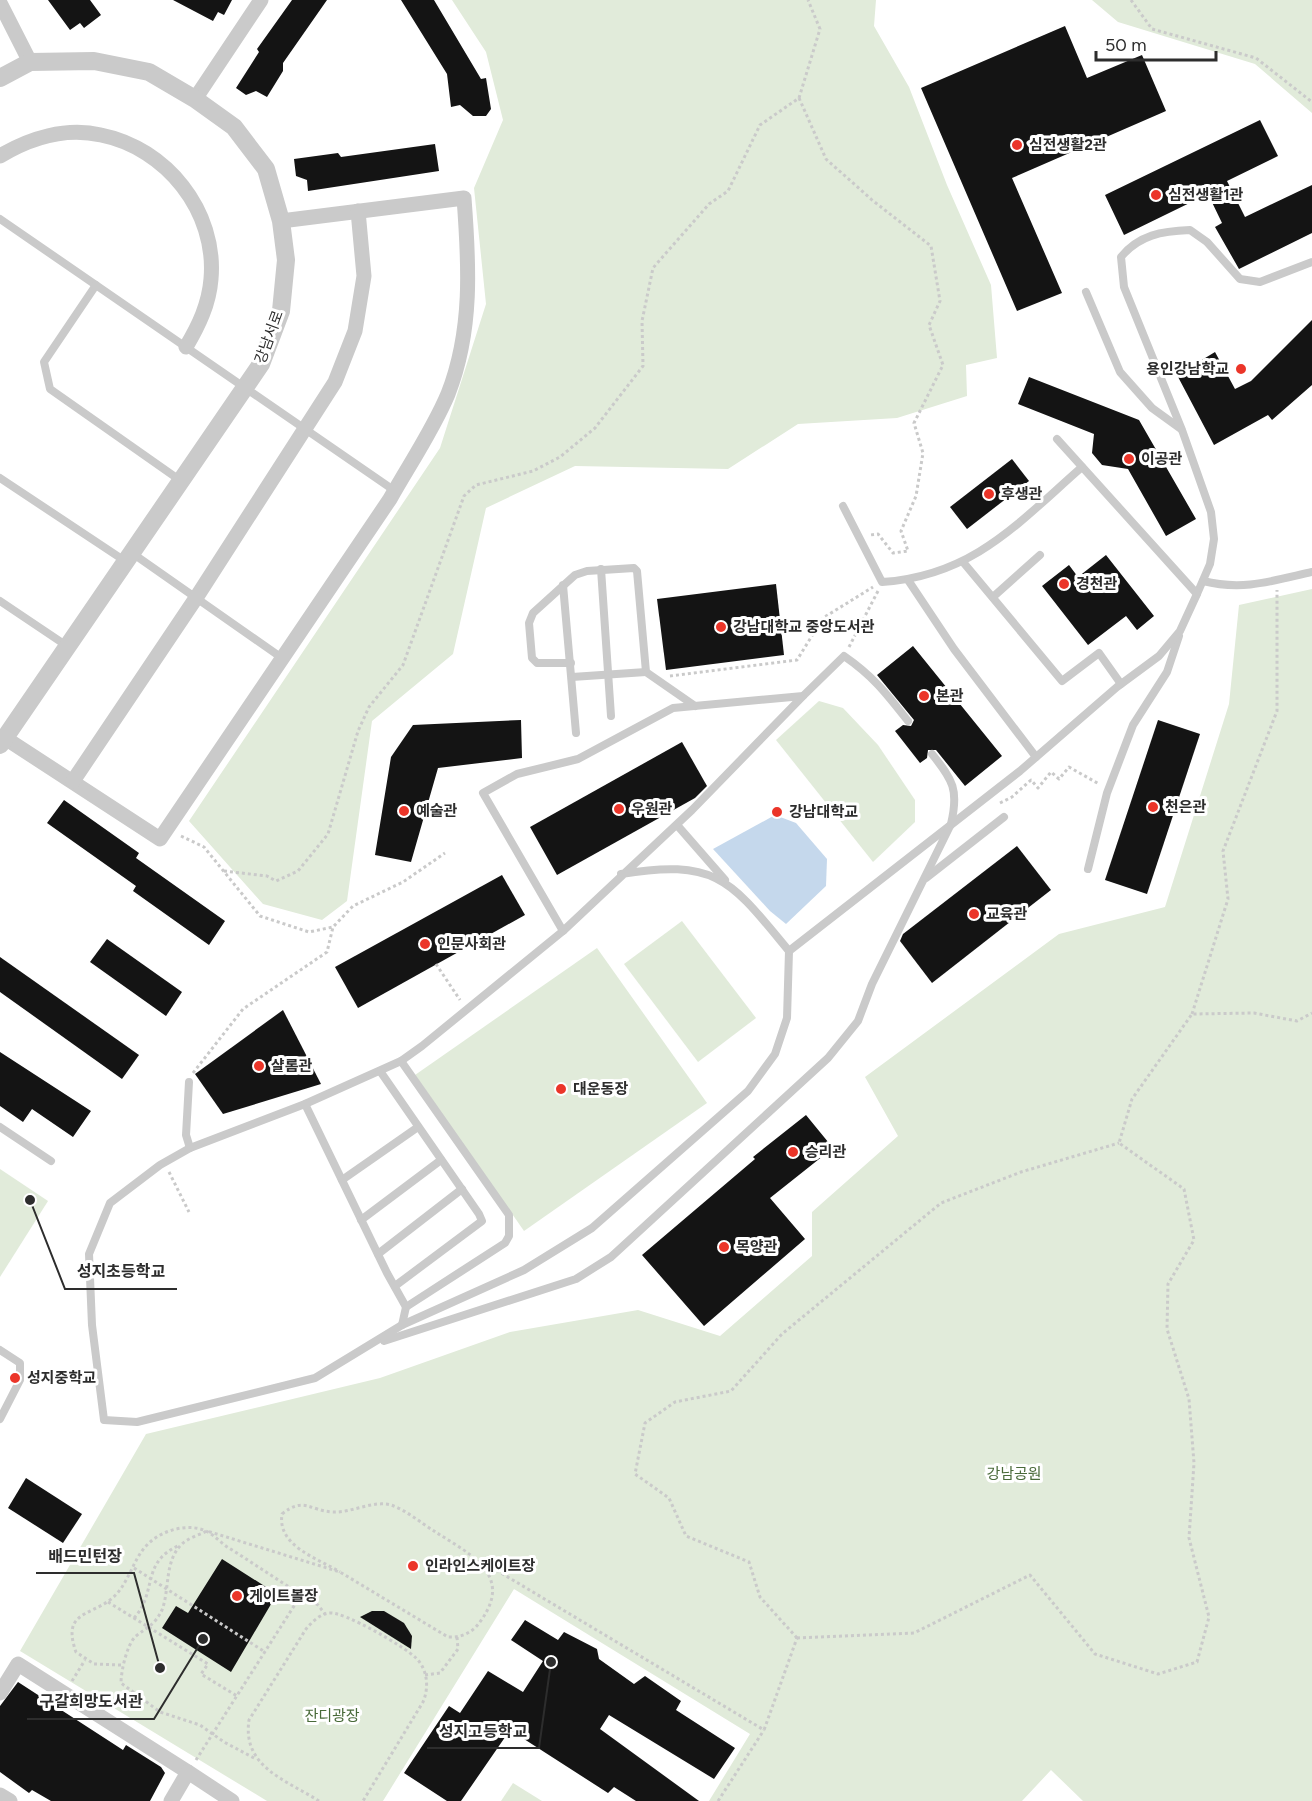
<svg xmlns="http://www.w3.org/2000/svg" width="1312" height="1801" font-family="Figtree,'Noto Sans KR',sans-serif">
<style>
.green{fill:#e1ebda}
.water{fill:#c5d8ec}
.building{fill:#141414}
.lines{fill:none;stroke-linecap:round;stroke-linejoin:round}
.path{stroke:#cacaca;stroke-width:3;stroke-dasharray:3 3;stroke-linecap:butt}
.service{stroke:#cacaca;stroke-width:8}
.minor{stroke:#cacaca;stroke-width:15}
.tertiary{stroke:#cacaca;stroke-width:18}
.poi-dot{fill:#eb3529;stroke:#fff;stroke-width:2}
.labels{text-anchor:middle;stroke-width:6;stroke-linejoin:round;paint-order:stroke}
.poi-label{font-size:15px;font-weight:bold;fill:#2d2d2d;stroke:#fff;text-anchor:start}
.street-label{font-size:15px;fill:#2d2d2d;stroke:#fff}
.park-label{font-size:15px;fill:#496a39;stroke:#fff}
.leader{fill:none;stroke:#2d2d2d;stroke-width:2}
.callout-dot{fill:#2d2d2d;stroke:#fff;stroke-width:2}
.callout-label{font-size:16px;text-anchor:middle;font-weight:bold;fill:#2d2d2d;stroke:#fff;stroke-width:6;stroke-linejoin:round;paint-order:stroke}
</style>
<rect width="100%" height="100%" fill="#fff"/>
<!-- green -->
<g class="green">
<path d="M452 0H876L874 26 909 87 947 185 991 285 997 358 966 365 967 396 897 418 798 424 728 469 575 466 486 508 453 654 372 721 347 901 322 920 263 904 189 821 440 448 486 304 474 188 503 120 486 52Z"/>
<path d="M1092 0H1312V113L1255 64 1118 22Z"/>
<path d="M1312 589V1801H1083L1051 1770 1022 1801H709L750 1734 514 1589 383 1801H267L20 1651 146 1434 380 1378 510 1332 638 1310 720 1336 812 1256V1212L898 1136 865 1077 1059 934 1165 907 1229 704 1239 605Z"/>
<path d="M819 701 843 708 878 745 915 800V822L873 862 776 740Z"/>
<path d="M682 921 756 1018 698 1062 624 964Z"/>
<path d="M597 948 707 1103 524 1231 415 1075Z"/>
<path d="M0 1169 48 1201 0 1277Z"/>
<path d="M513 1783 542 1801H501Z"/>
</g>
<!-- water -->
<path class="water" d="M775 815 796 823 827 859 826 886 786 924 770 911 713 849Z"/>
<!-- building -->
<g class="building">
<path d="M48 0H90L101 15 84 28 80 23 70 30Z"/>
<path d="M173 0H232L224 15 218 12 213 21Z"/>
<path d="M292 0H327L283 63V71L267 97 256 91 246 95 236 88 259 52 257 49Z"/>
<path d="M401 0H434L481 79 486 78 491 109 486 116H473L460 105 451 107 447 74Z"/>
<path d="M1065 26 1087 78 1142 55 1166 111 1012 178 1062 293 1017 311 921 88Z"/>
<path d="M1260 120 1278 156 1227 181 1245 217 1312 185V233L1239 269 1215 227 1222 223 1208 194 1124 235 1105 195Z"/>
<path d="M435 144 439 171 308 191 307 180 296 176 294 159 338 153 341 157Z"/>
<path d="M1312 320V385L1272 420 1268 415 1214 445 1177 375 1215 352 1235 389 1251 381Z"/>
<path d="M1029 377 1139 420 1196 519 1166 536 1128 469 1102 465 1092 453 1094 434 1018 404Z"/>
<path d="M1012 459 1029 481 967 529 950 507Z"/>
<path d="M1106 555 1154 616 1137 630 1126 616 1088 645 1042 586 1069 565 1078 577Z"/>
<path d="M776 584 784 655 666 670 657 599Z"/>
<path d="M913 646 1002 756 965 786 936 750H928L927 758 920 763 895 731 903 725 911 726 914 720 877 675Z"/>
<path d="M521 720 522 758 438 768 411 862 375 855 391 757 413 725Z"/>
<path d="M1158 720 1200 734 1147 894 1105 880Z"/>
<path d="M682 742 707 786 695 798 557 875 530 827Z"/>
<path d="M64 800 139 853 136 858 225 921 209 945 133 891 136 886 47 823Z"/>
<path d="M1017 846 1051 890 932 983 900 941 903 934Z"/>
<path d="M502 875 525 915 358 1008 335 967Z"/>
<path d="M107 939 182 992 166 1016 90 962Z"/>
<path d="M0 957 139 1055 122 1079 0 992Z"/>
<path d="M283 1010 321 1084 223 1114 195 1074Z"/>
<path d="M0 1052 91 1111 73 1137 32 1109 23 1122 0 1106Z"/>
<path d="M806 1115 833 1148 770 1198 805 1239 704 1326 642 1255 755 1159 753 1157Z"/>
<path d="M26 1478 82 1514 63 1543 8 1508Z"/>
<path d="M222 1559 277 1594 231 1672 162 1628 176 1606 188 1613Z"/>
<path d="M372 1611H384L404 1623 412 1636 411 1649 360 1617Z"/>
<path d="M525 1620 558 1640 564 1632 597 1649 599 1659 634 1684 645 1676 681 1701 676 1710 735 1748 714 1779 609 1715 600 1729 699 1801H636L614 1787 608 1793 510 1730 461 1801H447L404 1773 449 1706 460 1713 488 1671 523 1692 543 1661 511 1640Z"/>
<path d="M18 1682 123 1750 126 1745 161 1767 165 1773 150 1801H51L32 1790 29 1793 0 1772V1706Z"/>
</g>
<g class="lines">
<!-- path -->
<g class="path">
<path d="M1131 0 1152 29 1256 58 1312 102"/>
<path d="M799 98 826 159 872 200 931 246 940 301 929 325 943 365 914 423 923 453 916 496 901 531 908 551 893 553 878 534 870 535"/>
<path d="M849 647 878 591"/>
<path d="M670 676 797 660 823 618 873 587"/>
<path d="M1000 803 1012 797 1031 780 1038 788 1051 772 1059 779 1069 767 1099 784"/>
<path d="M181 836 204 847 260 916 309 932 333 927"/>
<path d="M224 871 267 876 276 881 298 871 328 834 358 731 369 707 403 665 464 496 476 485 533 471 560 457 595 428 643 366 642 321 653 268 709 204 728 191 760 125 799 98 820 29 808 0"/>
<path d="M436 964 460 1000"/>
<path d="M1192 1014 1228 899 1223 851 1277 711V590"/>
<path d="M193 1073 243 1009 327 952 333 927 353 906 403 882 445 853"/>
<path d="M169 1172 189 1212"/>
<path d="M481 1561 764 1730 797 1638"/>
<path d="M134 1568 265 1652"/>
<path d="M108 1602 208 1664 201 1674 237 1696"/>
<path d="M134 1618C158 1592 140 1562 180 1545"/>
<path d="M797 1638 914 1633 1030 1575 1095 1654 1158 1674 1197 1662 1209 1617 1189 1538 1194 1463 1189 1399 1167 1329 1168 1284 1194 1240 1184 1189 1119 1143 1132 1099 1192 1014 1254 1013 1297 1021 1312 1013"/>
<path d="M797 1638 760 1597 749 1562 686 1536 669 1498 635 1474 645 1423 675 1402 731 1391 782 1334 941 1203 1021 1172 1119 1143"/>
<path d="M121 1665 94 1664 76 1652C62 1613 88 1616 110 1600 129 1586 132 1559 148 1544 162 1530 189 1522 208 1532 215 1536 222 1544 229 1548 259 1567 288 1587 318 1605L325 1614"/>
<path d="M425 1675 440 1673 458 1649 457 1637"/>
<path d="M72 1681 85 1660"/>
<path d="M254 1758 224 1742 200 1725 160 1712 121 1683C121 1671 127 1644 136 1636 147 1627 155 1625 162 1610 170 1589 164 1561 182 1544 188 1538 199 1535 207 1531L340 1572 448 1637C462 1638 474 1632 482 1619 514 1573 466 1552 434 1531 421 1523 406 1510 391 1505 372 1500 352 1513 333 1512 310 1511 304 1496 282 1514 277 1546 317 1558 340 1572"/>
<path d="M196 1760 301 1595"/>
<path d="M319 1801C286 1780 242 1767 249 1720L306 1629C312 1622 320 1614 329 1613 344 1611 405 1647 416 1658 428 1670 429 1688 423 1702L363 1801"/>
<path d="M718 1801 764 1730"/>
</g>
<!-- service -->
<g class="service">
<path d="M0 219 395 491"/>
<path d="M96 285 44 362 50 389 181 481"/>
<path d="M1086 292 1120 372 1152 408 1181 429"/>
<path d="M0 478 125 561"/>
<path d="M843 506 882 582C973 576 1018 523 1082 467"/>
<path d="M132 553 282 658"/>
<path d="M963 562 1062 681 1099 653 1121 684"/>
<path d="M601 569 611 716"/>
<path d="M908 580 954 649 1036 757"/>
<path d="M1203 581C1243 591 1272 581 1312 572"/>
<path d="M563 585 576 733"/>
<path d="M1197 594 1210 564 1214 539 1211 512 1182 430 1124 287 1121 257C1139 235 1162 231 1190 230L1207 242 1240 279 1260 282 1312 262"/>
<path d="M993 597 1040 555"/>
<path d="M0 601 67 646"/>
<path d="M571 663H537L532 658 529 623 533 613 575 575 587 571 634 568 637 571 646 672 695 706"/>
<path d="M572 677 646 672"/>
<path d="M677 825 725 880"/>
<path d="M1088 869 1107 793 1133 725 1167 672 1179 636"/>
<path d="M621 874C718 858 731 881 789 951L787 1018 775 1054 748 1091 592 1228 524 1270 402 1325 315 1378 137 1422 104 1420 92 1325 89 1254 110 1203 160 1165 190 1148 305 1104 401 1061 422 1046 563 931 692 810 803 696"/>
<path d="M926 878 1004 817"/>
<path d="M563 931 483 793 517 774 578 759 673 708 803 696 844 656C873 676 886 693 908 721"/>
<path d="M789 951 1020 771 1117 687 1159 656 1180 631 1197 594 1057 439"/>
<path d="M401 1061 509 1215V1236L505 1243 406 1307"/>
<path d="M380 1071 479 1214 482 1221 395 1286"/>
<path d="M189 1082 186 1135 190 1148"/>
<path d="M305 1104 387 1273 406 1307 402 1325"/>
<path d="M0 1127 51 1161"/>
<path d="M342 1180 418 1127"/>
<path d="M361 1220 441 1160"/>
<path d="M378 1254 462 1189"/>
<path d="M384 1341 576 1279 611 1257 828 1058 858 1021 872 984 951 824C959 790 953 780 932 754"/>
<path d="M0 1350 20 1363V1380L0 1419"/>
</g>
<!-- minor -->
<g class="minor">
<path d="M0 3 30 62"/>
<path d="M195 99 261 0"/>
<path d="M0 156C30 138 66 127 101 135 166 148 217 211 211 279 209 304 199 325 186 347"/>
<path d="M5 738 160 839 390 499C409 465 433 430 448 394 473 330 469 264 464 198L281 221"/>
<path d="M73 781 196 598 335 382 355 331 364 276 358 211"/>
<path d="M0 1693 18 1664 188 1772"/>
<path d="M0 1795 10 1801"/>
<path d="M171 1801 188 1772 232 1801"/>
</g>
<!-- tertiary -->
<path class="tertiary" d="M0 78 30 62 94 61 149 72 195 99 234 127 266 169 281 221 286 260 281 311 261 364 0 745"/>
</g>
<!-- markers -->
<g class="poi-dot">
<circle cx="1017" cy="145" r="6"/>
<circle cx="1156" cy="195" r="6"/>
<circle cx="1241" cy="369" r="6"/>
<circle cx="1129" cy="459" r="6"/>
<circle cx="989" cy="494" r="6"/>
<circle cx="1064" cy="584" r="6"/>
<circle cx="721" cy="627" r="6"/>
<circle cx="924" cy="696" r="6"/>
<circle cx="1153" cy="807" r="6"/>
<circle cx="619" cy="809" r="6"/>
<circle cx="404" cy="811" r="6"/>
<circle cx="777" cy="812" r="6"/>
<circle cx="974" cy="914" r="6"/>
<circle cx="425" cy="944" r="6"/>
<circle cx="259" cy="1066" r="6"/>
<circle cx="561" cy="1089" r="6"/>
<circle cx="793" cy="1152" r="6"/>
<circle cx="724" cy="1247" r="6"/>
<circle cx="15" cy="1378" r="6"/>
<circle cx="413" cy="1566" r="6"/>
<circle cx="237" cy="1596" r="6"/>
</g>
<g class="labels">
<!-- poi labels -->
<g class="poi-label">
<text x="1029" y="150">심전생활2관</text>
<text x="1168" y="200">심전생활1관</text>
<text x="1229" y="374" text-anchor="end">용인강남학교</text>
<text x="1141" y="464">이공관</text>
<text x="1001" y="499">후생관</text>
<text x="1076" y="589">경천관</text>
<text x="733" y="632">강남대학교 중앙도서관</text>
<text x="936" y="701">본관</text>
<text x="1165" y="812">천은관</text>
<text x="631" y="814">우원관</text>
<text x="416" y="816">예술관</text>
<text x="789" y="817">강남대학교</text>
<text x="986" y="919">교육관</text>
<text x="437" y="949">인문사회관</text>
<text x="271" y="1071">샬롬관</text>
<text x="573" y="1094">대운동장</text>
<text x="805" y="1157">승리관</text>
<text x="736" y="1252">목양관</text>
<text x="27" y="1383">성지중학교</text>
<text x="425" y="1571">인라인스케이트장</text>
<text x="249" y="1601">게이트볼장</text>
</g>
<!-- street labels -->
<g class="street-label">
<text transform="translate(269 337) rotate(-70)" y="5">강남서로</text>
</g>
<!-- park labels -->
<g class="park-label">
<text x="1014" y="1479">강남공원</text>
<text x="332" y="1721">잔디광장</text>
</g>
</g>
<!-- callouts -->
<path class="leader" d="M30 1200L65 1289H177M160 1668L134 1573H36M203 1639L154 1719H27M551 1662L539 1748H427"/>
<g class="callout-dot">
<circle cx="30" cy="1200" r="6"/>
<circle cx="160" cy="1668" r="6"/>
<circle cx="203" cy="1639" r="6"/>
<circle cx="551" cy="1662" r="6"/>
</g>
<g class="callout-label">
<text x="121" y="1277">성지초등학교</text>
<text x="85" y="1562">배드민턴장</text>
<text x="91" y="1707">구갈희망도서관</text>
<text x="483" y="1737">성지고등학교</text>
</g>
<!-- scale -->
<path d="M1096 51v9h120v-9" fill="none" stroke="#2d2d2d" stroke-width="3"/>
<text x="1105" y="51" font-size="18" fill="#2d2d2d" stroke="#ffffff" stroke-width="4.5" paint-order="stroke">50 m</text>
</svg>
